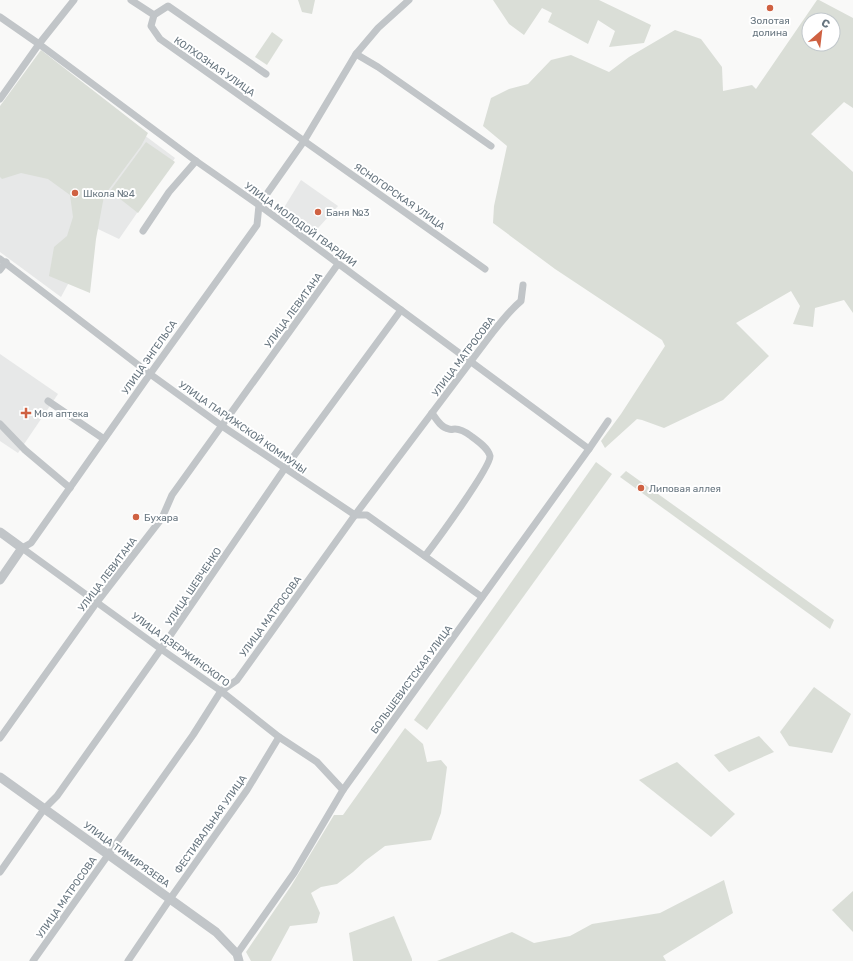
<svg xmlns="http://www.w3.org/2000/svg" width="853" height="961" font-family="Rubik,sans-serif">
<style>
.built{fill:#e7e8e8}
.green{fill:#daded7;fill-rule:evenodd}
.lines{fill:none;stroke-linecap:round;stroke-linejoin:round}
.minor{stroke:#c1c5c8;stroke-width:7}
.tertiary{stroke:#c1c5c8;stroke-width:9}
.poi-dot{fill:#cf6142;stroke:#fff;stroke-width:1.5}
.labels{text-anchor:middle;stroke-width:4;stroke-linejoin:round;paint-order:stroke}
.poi-label{font-size:10px;fill:#67757f;stroke:#fff;text-anchor:start}
.street-label{font-size:10px;fill:#67757f;stroke:#fff}
</style>
<rect width="100%" height="100%" fill="#f9f9f8"/>
<!-- built -->
<g class="built">
<path d="M42 59 175 158 119 239 98 229 61 297 0 252V114Z"/>
<path d="M301 180 338 206 309 238 277 219Z"/>
<path d="M0 354 58 394 18 453 0 441Z"/>
</g>
<!-- green -->
<g class="green">
<path d="M298 0H315L312 14 302 12Z"/>
<path d="M493 0H599L651 25 644 43 609 47 615 31 598 20 588 44 548 22 552 13 542 8 524 35 509 24Z"/>
<path d="M817 0H819L853 18V108L844 102 811 134 853 172V313L844 300 815 308 813 327 793 324 800 306 791 291 736 323 769 356 723 400 664 428 642 420 637 419 605 448 601 441 621 414 665 346 662 340 555 269 493 223 494 206 507 146 483 126 491 98 509 89 528 84 551 60 571 55 609 72 629 57 675 30 701 39 722 67 723 91 752 85 756 89ZM809 20H833V44H809Z"/>
<path d="M272 32 283 40 267 65 255 57Z"/>
<path d="M41 50 148 133 141 146 104 196 96 239 90 293 49 276 54 247 67 236 73 217 70 195 48 179 21 173 2 179 0 177V106Z"/>
<path d="M146 142 175 162 138 213 110 191Z"/>
<path d="M596 462 612 474 427 730 414 720Z"/>
<path d="M626 471 834 620 830 629 620 477Z"/>
<path d="M814 687 851 714 832 753 789 746 780 732Z"/>
<path d="M405 728 423 744 427 762 441 760 447 767 441 813 431 840 385 846 365 861 353 872 337 884 321 887 311 893 320 913 317 923 290 926 271 961H251L246 952 291 886 334 815H343Z"/>
<path d="M759 736 774 752 729 772 714 755Z"/>
<path d="M677 762 735 814 711 837 639 780Z"/>
<path d="M724 880 733 913 663 956 666 961H437L512 932 534 943 570 936 592 924 660 913Z"/>
<path d="M853 891V932L832 910Z"/>
<path d="M394 916 412 959V961H353L349 933Z"/>
</g>
<g class="lines">
<!-- minor -->
<g class="minor">
<path d="M131 0 154 15 151 26 160 39 485 269"/>
<path d="M154 15 168 6 266 74"/>
<path d="M0 17 39 44 196 161 259 205 589 449"/>
<path d="M356 54 378 67 491 146"/>
<path d="M0 99 39 44 74 0"/>
<path d="M143 231 169 192 196 161"/>
<path d="M0 259 150 374 222 426 355 515H367L482 597"/>
<path d="M0 270 6 262"/>
<path d="M48 401 104 439"/>
<path d="M0 424 25 450 70 488"/>
<path d="M425 556C435 543 491 467 490 456 488 448 478 441 471 436 467 433 461 429 455 429 453 429 451 430 449 429 441 428 436 419 432 413"/>
<path d="M0 738 97 602 162 518 172 495 338 264"/>
<path d="M343 790 317 762 279 737 221 691 161 649 22 548 31 543 150 374 257 225 259 205 304 141 356 54 378 28 409 0"/>
<path d="M0 872 44 809 57 796 161 649 285 468 401 310"/>
<path d="M237 954 294 873 343 790 589 449 608 421"/>
<path d="M33 961 193 735 221 691 237 680 355 515 490 336C500 323 508 312 521 301L523 285"/>
<path d="M128 961 170 899 247 790 279 737"/>
</g>
<!-- tertiary -->
<g class="tertiary">
<path d="M0 532 22 548 0 580"/>
<path d="M0 777 216 932 237 954 239 961"/>
</g>
</g>
<!-- markers -->
<g class="poi-dot">
<circle cx="770" cy="8" r="4"/>
<circle cx="75" cy="193" r="4"/>
<circle cx="318" cy="212" r="4"/>
<path d="M24 407h4v4h4v4h-4v4h-4v-4h-4v-4h4z"/>
<circle cx="641" cy="488" r="4"/>
<circle cx="136" cy="517" r="4"/>
</g>
<g class="labels">
<!-- poi labels -->
<g class="poi-label">
<text x="770" y="24" text-anchor="middle">Золотая<tspan x="770" dy="12">долина</tspan></text>
<text x="83" y="197">Школа №4</text>
<text x="326" y="216">Баня №3</text>
<text x="34" y="417">Моя аптека</text>
<text x="649" y="492">Липовая аллея</text>
<text x="144" y="521">Бухара</text>
</g>
<!-- street labels -->
<g class="street-label">
<text transform="translate(215 66) rotate(35)" y="4">КОЛХОЗНАЯ УЛИЦА</text>
<text transform="translate(400 196) rotate(35)" y="4">ЯСНОГОРСКАЯ УЛИЦА</text>
<text transform="translate(301 224) rotate(36)" y="4">УЛИЦА МОЛОДОЙ ГВАРДИИ</text>
<text transform="translate(293 310) rotate(-54)" y="4">УЛИЦА ЛЕВИТАНА</text>
<text transform="translate(463 356) rotate(-53)" y="4">УЛИЦА МАТРОСОВА</text>
<text transform="translate(149 357) rotate(-55)" y="4">УЛИЦА ЭНГЕЛЬСА</text>
<text transform="translate(243 427) rotate(35)" y="4">УЛИЦА ПАРИЖСКОЙ КОММУНЫ</text>
<text transform="translate(107 574) rotate(-53)" y="4">УЛИЦА ЛЕВИТАНА</text>
<text transform="translate(193 586) rotate(-56)" y="4">УЛИЦА ШЕВЧЕНКО</text>
<text transform="translate(270 616) rotate(-54)" y="4">УЛИЦА МАТРОСОВА</text>
<text transform="translate(181 649) rotate(36)" y="4">УЛИЦА ДЗЕРЖИНСКОГО</text>
<text transform="translate(411 679) rotate(-54)" y="4">БОЛЬШЕВИСТСКАЯ УЛИЦА</text>
<text transform="translate(210 824) rotate(-55)" y="4">ФЕСТИВАЛЬНАЯ УЛИЦА</text>
<text transform="translate(127 854) rotate(36)" y="4">УЛИЦА ТИМИРЯЗЕВА</text>
<text transform="translate(66 897) rotate(-55)" y="4">УЛИЦА МАТРОСОВА</text>
</g>
</g>
<!-- north arrow -->
<g transform="translate(821 32) rotate(28)"><circle r="19" fill="#ffffff" stroke="#c2c8cc"/>
<path d="M0-3L7 15L0 10L-7 15Z" fill="#cf6142"/>
<text y="-6" font-size="11" font-weight="bold" text-anchor="middle" fill="#67757f">С</text>
</g>
</svg>
